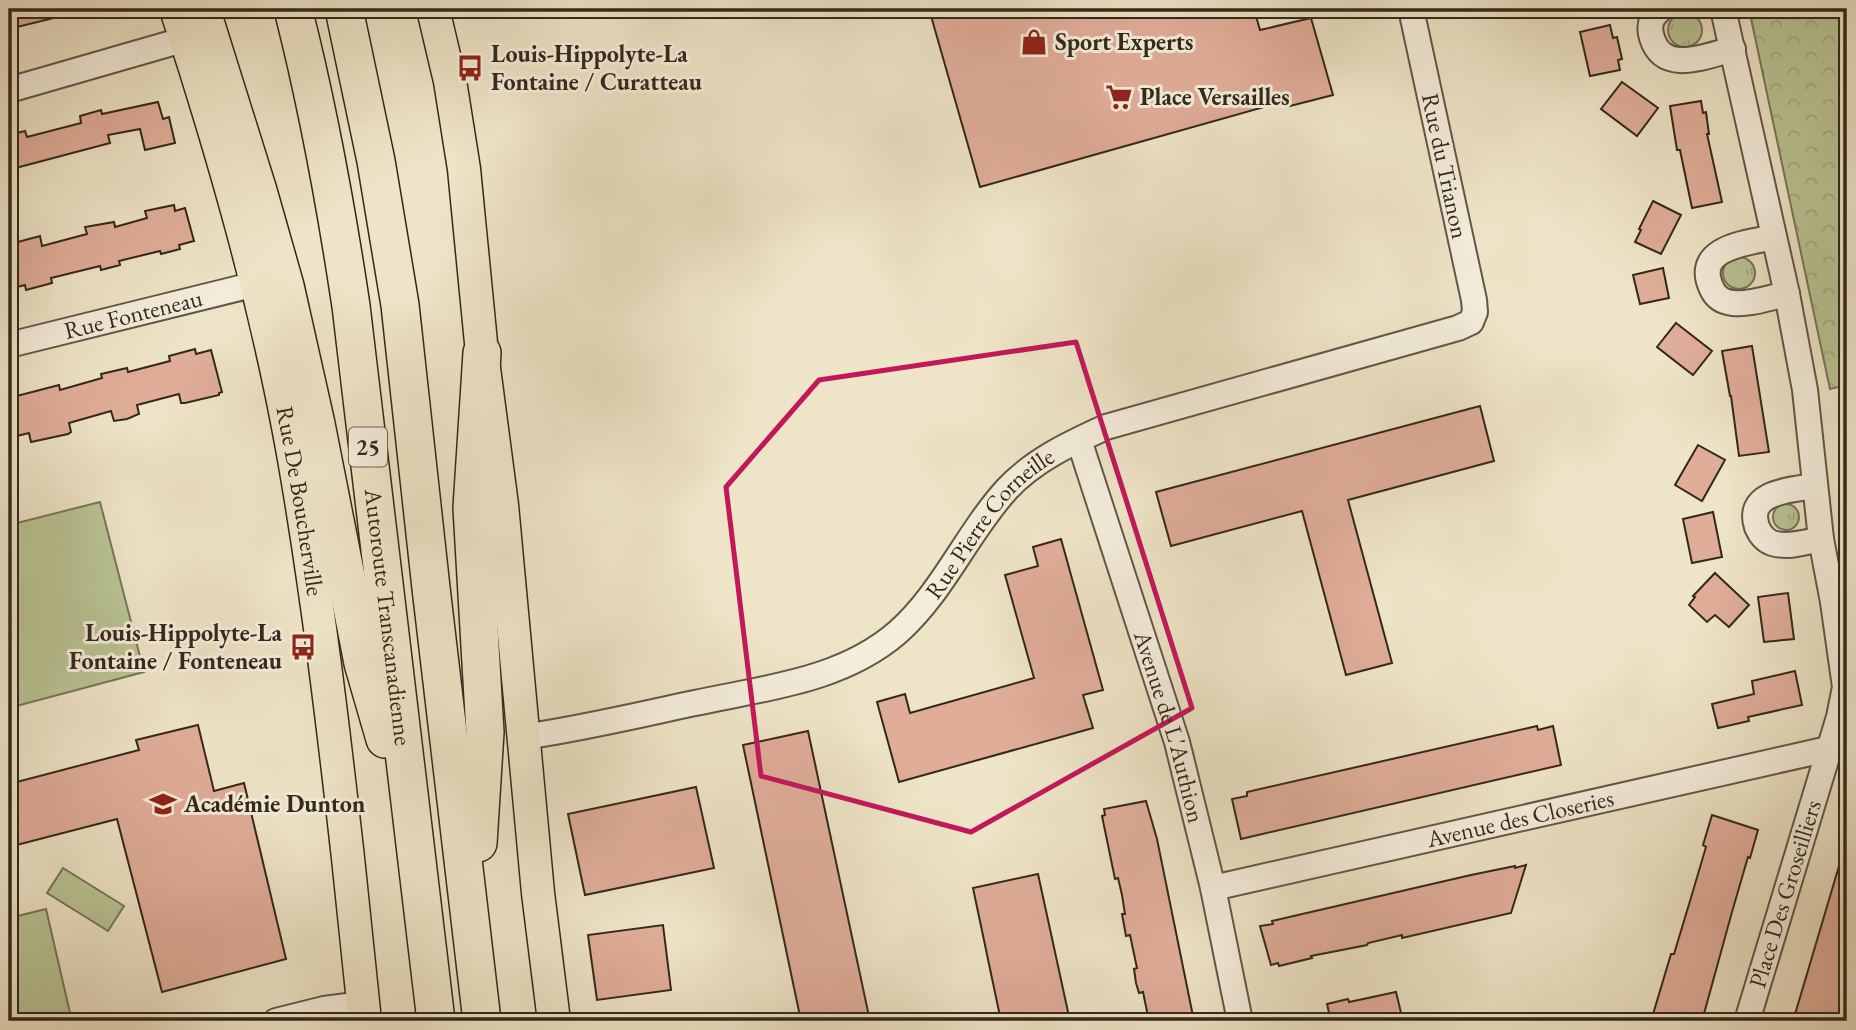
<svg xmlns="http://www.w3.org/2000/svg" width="1856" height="1030" font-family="'EB Garamond',serif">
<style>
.grass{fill:url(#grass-tufts);stroke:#767658;stroke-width:2}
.park{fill:url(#park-crowns);stroke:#767658;stroke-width:2}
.pitch{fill:#b9c495;stroke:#767658;stroke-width:2}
.building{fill:#e0ad99;stroke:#33281b;stroke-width:2}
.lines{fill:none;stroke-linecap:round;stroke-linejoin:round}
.minor-casing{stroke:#625746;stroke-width:28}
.major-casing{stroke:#33281b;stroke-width:35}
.highway-casing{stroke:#33281b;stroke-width:40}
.minor{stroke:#f4eddb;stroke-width:24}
.major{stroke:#eee4c7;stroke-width:32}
.highway{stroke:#eee4c7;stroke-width:37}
.marked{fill:none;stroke:#c2185b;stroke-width:5;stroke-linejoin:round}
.labels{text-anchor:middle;stroke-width:6;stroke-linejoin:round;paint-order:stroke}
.shield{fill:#f4eddb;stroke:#6d6355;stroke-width:2}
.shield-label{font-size:23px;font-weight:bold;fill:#33281b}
.poi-label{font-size:24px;font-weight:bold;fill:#33281b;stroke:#f4eddb;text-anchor:start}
.street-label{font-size:24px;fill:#33281b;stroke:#f4eddb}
</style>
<defs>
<pattern id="grass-tufts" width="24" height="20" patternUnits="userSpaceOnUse" patternTransform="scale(1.75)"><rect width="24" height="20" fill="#b9c495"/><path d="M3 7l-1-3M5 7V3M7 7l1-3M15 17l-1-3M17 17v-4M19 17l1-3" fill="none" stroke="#a0a880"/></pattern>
<pattern id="park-crowns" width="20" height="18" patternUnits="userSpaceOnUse" patternTransform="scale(1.75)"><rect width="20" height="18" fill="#b9c495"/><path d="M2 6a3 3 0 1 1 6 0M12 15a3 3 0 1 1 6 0" fill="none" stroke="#a0a880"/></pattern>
</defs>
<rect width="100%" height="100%" fill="#eee4c7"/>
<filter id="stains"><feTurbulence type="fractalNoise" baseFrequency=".00286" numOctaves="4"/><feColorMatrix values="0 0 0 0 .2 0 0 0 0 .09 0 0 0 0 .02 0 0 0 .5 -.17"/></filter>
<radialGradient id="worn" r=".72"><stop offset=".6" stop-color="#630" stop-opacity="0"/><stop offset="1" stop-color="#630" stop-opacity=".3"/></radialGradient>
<!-- grass -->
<g class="grass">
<circle cx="1685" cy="30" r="17"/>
<circle cx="1739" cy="273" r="16"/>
<circle cx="1786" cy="517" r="13"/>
</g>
<!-- park -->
<path class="park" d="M1749 9H1847V385L1830 389Z"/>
<!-- pitch -->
<g class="pitch">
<path d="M100 502 144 672 9 708V525Z"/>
<path d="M63 868 124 906 108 931 47 893Z"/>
<path d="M46 909 71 1017 54 1021H9V918Z"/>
</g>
<!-- building -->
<g class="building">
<path d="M9 9H65L66 15 9 29Z"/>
<path d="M929 9H1254L1260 30 1311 18 1333 95 1290 106 1289 100 980 187Z"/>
<path d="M1610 25 1613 38 1617 37 1622 59 1618 60 1620 70 1590 76 1580 32Z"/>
<path d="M1622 82 1658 108 1637 136 1601 109Z"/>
<path d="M1701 101 1703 113 1706 112 1709 134H1707L1722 202 1692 208 1680 150H1677L1670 106Z"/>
<path d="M158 102 163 119 169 117 175 143 145 150 140 129 108 135 110 143 12 169 9 155V135L25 131 27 137 81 123 80 116 101 110 102 114Z"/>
<path d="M1653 201 1681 215 1661 254 1635 242 1641 230 1639 229Z"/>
<path d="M174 205 175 211 185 208 194 241 179 245 180 249 161 254 160 251 119 261 120 265 101 270 100 266 51 278 52 283 26 290 25 285 9 289V254L17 252 14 243 40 236 42 246 87 234 85 227 114 222 115 227 147 218 145 211Z"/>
<path d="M1663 268 1669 298 1640 304 1633 275Z"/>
<path d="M1676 323 1712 351 1693 375 1657 347Z"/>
<path d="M1752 346 1769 452 1739 456 1731 396H1730L1722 351Z"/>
<path d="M195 349 196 354 211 350 222 392 219 393V395L185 403H181L179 394 137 405 139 414 127 419 114 421 111 411 69 423 71 432 68 434 31 442 29 433 9 438V398L59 385 60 390 102 378 101 374 127 368 128 372 170 361 169 356Z"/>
<path d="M1480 406 1494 461 1348 500 1392 663 1346 675 1302 511 1171 546 1156 492Z"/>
<path d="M1698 445 1725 460 1702 501 1675 485Z"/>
<path d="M1713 512 1722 557 1692 563 1683 519Z"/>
<path d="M1061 539 1103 690 1083 695 1093 728 899 782 877 702 905 694 910 713 1034 678 1005 575 1038 566 1033 547Z"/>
<path d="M1715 573 1749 605 1729 627 1715 615 1707 622 1689 605 1695 597 1693 596Z"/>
<path d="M1788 593 1794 639 1764 642 1758 597Z"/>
<path d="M1795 671 1802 705 1748 717 1749 721 1718 728 1712 704 1754 694 1752 681Z"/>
<path d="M198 725 214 791 244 783 286 959 162 992 117 819 9 847V784L139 750 136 740Z"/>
<path d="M1537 726 1538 730 1553 726 1561 765 1241 839 1232 799 1247 796V792Z"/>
<path d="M808 731 870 1021H801L743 745Z"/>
<path d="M696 787 714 868 585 895 568 814Z"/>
<path d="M1146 801 1157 839 1194 1021H1149L1143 992 1139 993 1136 983 1134 969 1137 968 1130 935 1126 936 1122 914H1125L1122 895 1118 878 1115 879 1102 816 1105 815 1104 809Z"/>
<path d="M1712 815 1758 830 1750 858 1748 857 1732 912 1702 1021H1651L1671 954H1674L1690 901 1706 847 1703 845Z"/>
<path d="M1842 856 1847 857V993L1839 1021H1793Z"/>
<path d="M1526 865 1511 913 1402 938V935L1368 943 1367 945 1311 956 1312 958 1279 966 1278 963 1271 965 1260 926 1273 924 1272 921 1471 875 1515 866V868Z"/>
<path d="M1038 874 1070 1021H1001L973 888Z"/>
<path d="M663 925 671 990 597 1000 588 935Z"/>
<path d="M1396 992 1403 1021H1331L1327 1004 1348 999 1349 1002Z"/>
</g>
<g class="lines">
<!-- minor casing -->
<g class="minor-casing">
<g id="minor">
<path d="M1661 9C1651 17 1648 25 1652 38 1664 75 1705 56 1733 49"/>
<path d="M1723 9 1787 294 1805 390 1821 539 1833 602 1845 687 1839 717 1747 1021"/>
<path d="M9 90 186 39"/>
<path d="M1774 237C1746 243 1692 248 1712 289 1716 298 1724 302 1733 303 1750 305 1771 297 1787 294"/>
<path id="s1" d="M9 345 256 284"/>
<path id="s2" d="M1079 440 1177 742 1213 888 1240 1021"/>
<path d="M1815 486C1792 490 1745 491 1757 527 1760 534 1764 540 1772 543 1787 548 1807 542 1821 539"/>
<path id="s3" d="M523 737C580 729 638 715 695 703 764 688 842 681 898 632 943 592 967 533 1007 489 1034 460 1071 443 1106 427L1458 328 1471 322 1475 312 1474 300 1411 9"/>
<path id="s4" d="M1213 888 1828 749"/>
<path d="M276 1021 324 1009 363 1004"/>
</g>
</g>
<!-- major casing -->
<g class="major-casing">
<g id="major">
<path id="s5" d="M176 9C224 156 267 306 294 459 317 591 333 725 348 858 354 912 359 967 365 1021"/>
<path d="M433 9 450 81 464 169 482 353 502 505 538 893 554 1021"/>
</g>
</g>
<!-- highway casing -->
<g class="highway-casing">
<g id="highway">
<path d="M201 9 258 191 285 286 316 424 363 663 385 739"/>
<path id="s6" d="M293 9C318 107 336 206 351 306L436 1021"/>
<path d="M344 9 376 161 400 305 431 588 482 1021"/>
<path d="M478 843 485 732 472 508 482 353"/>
</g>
</g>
<!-- minor -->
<use href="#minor" class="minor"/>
<!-- major -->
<use href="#major" class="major"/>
<!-- highway -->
<use href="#highway" class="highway"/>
</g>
<!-- marked area -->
<path class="marked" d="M1076 342 1192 708 971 832 761 776 726 487 819 380Z"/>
<!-- icons -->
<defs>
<g id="shop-bare" transform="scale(2.1)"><path d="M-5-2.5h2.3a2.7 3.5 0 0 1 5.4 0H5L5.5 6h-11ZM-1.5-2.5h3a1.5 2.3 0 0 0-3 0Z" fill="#8f2418" stroke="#f4eddb" stroke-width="2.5" paint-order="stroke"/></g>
<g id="bus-bare" transform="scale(2.1)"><path d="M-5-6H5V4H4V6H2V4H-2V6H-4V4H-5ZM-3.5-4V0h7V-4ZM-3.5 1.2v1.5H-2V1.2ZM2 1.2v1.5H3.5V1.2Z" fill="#8f2418" stroke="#f4eddb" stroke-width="2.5" paint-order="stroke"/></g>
<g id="supermarket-bare" transform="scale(2.1)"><path d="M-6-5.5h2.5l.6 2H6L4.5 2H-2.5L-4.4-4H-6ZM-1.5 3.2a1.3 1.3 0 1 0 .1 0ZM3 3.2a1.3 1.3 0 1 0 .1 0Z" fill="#8f2418" stroke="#f4eddb" stroke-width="2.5" paint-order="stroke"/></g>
<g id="school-bare" transform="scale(2.1)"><path d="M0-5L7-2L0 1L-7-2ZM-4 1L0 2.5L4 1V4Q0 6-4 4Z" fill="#8f2418" stroke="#f4eddb" stroke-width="2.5" paint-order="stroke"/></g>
</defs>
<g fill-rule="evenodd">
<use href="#shop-bare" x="1034" y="42"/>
<use href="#bus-bare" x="470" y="68"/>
<use href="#supermarket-bare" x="1119" y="97"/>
<use href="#bus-bare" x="303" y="647"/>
<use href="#school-bare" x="163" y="804"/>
</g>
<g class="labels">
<!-- shield labels -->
<rect class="shield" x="349" y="427.5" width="38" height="39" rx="5"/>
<g class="shield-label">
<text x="368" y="455">25</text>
</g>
<!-- poi labels -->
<g class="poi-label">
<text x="1055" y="50">Sport Experts</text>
<text x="491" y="62">Louis-Hippolyte-La<tspan x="491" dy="28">Fontaine / Curatteau</tspan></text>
<text x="1140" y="105">Place Versailles</text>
<text x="282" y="641" text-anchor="end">Louis-Hippolyte-La<tspan x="282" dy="28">Fontaine / Fonteneau</tspan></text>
<text x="184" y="812">Académie Dunton</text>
</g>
<!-- street labels -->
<g class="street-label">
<text transform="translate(1445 166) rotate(78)" y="8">Rue du Trianon</text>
<text dy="8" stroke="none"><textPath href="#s1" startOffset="128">Rue Fonteneau</textPath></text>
<text dy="8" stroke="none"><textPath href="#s5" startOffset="508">Rue De Boucherville</textPath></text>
<text dy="8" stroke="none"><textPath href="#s3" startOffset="536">Rue Pierre Corneille</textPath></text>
<text dy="8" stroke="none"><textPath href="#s6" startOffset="616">Autoroute Transcanadienne</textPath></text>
<text dy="8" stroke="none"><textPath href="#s2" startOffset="301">Avenue de L'Authion</textPath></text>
<text dy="8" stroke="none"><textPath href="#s4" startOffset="315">Avenue des Closeries</textPath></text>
<text transform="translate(1785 894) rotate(-73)" y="8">Place Des Groseilliers</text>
</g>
</g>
<!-- margin -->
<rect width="1856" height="1030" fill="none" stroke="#eee4c7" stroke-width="35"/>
<rect x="10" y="10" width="1835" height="1009" fill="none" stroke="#33281b" stroke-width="3.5"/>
<rect x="18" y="18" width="1821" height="995" fill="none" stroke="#33281b" stroke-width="2"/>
<rect width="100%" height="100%" filter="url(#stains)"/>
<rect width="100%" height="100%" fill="url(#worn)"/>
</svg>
